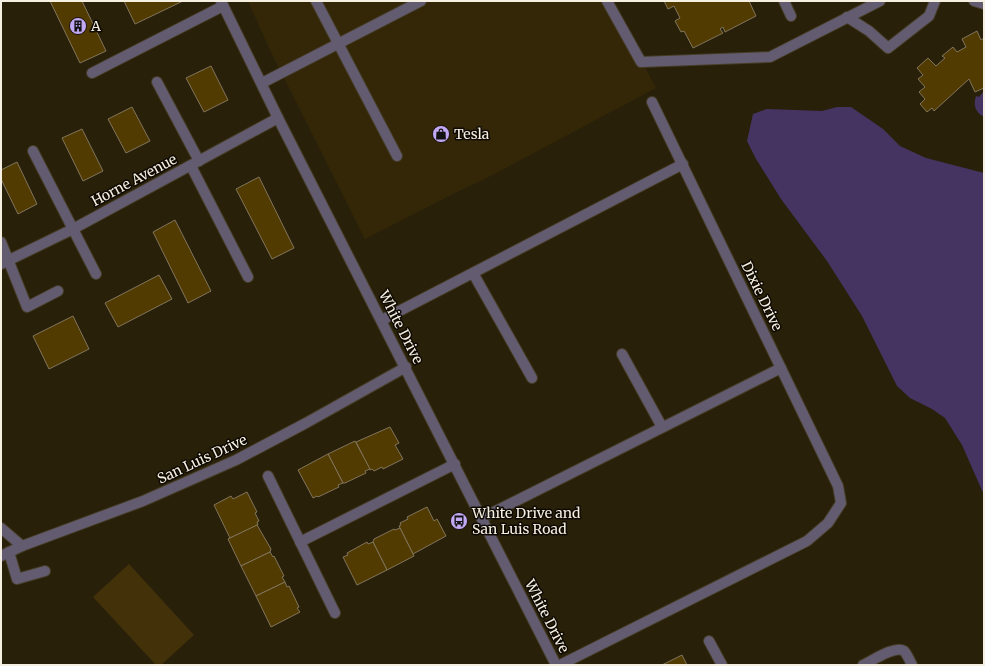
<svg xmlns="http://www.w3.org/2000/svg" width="985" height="666" font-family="Merriweather,serif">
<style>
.built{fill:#332708}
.green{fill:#423109}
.water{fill:#453461}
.building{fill:#523b00;stroke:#81755d}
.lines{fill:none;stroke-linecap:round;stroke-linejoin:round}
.minor-casing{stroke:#463d27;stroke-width:12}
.minor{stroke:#635c71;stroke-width:10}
.labels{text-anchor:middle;stroke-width:3;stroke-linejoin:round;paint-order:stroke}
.poi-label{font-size:14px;fill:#f6f0e2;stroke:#0e0a03;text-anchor:start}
.street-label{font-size:14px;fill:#f6f0e2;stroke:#0e0a03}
</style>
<rect width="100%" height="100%" fill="#292009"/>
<!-- built -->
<path class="built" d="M248 1H610L656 88 483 180 459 191 365 239 269 48Z"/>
<!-- green -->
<path class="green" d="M129 564 194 635 161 665H156L93 597Z"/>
<!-- water -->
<g class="water">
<path d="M984 91V117C975 112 973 105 976 96L979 97Z"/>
<path d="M837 107H851L883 129 900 146 926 158 984 173V495L962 445 945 418 932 409 910 398 897 386 862 316 827 261 781 199 756 159 747 141 753 114 767 109 822 111Z"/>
</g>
<!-- building -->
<g class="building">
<path d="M50 1H82L106 51 80 63Z"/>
<path d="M124 1H183L135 24Z"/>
<path d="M664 1H749L756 16 725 32 723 27 720 29 723 33 693 48 684 31 681 32 675 21 680 18 674 6 668 9Z"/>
<path d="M977 31 981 40 984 38V88L975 92 969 79 934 111 932 108 927 112 920 104 925 99 919 92 925 87 918 79 923 75 917 68 928 58 936 66 945 58 942 56 953 47 957 52 966 47 962 39Z"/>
<path d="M211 66 228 100 204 112 186 78Z"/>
<path d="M132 107 150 141 126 153 108 119Z"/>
<path d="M82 129 103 171 83 181 62 138Z"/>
<path d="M17 162 37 204 18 214 1 179V170Z"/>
<path d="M259 177 294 248 272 259 236 189Z"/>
<path d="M175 220 211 291 188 303 153 232Z"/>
<path d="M159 275 172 299 118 327 105 303Z"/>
<path d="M73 316 89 349 49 369 33 336Z"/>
<path d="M390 427 399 443 395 445 403 459 383 469 382 467 374 471 372 469 370 470 356 442Z"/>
<path d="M355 441 370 469 365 471 366 473 345 483H343L328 454Z"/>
<path d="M328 454 343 483 338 485 339 487 318 497 317 496 313 498 298 470Z"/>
<path d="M247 492 257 512 255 513 259 521 257 522 258 525 230 538 214 505 231 496 233 499Z"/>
<path d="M427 507 434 521 437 519 446 536 413 554 399 526 401 525 400 523 408 519 407 517Z"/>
<path d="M257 525 271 549 270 552 241 566 228 539Z"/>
<path d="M400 528 414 556 387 570 373 542 374 539 394 529 395 530Z"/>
<path d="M367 542 368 544 373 542 387 570 357 585 343 557 348 555 347 553Z"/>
<path d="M270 552 273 557 274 556 284 576 282 577 285 582 256 596 241 566Z"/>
<path d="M285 582 287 587 289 586 299 607 297 608 300 612 271 627 256 596Z"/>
<path d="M682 655 687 665H662Z"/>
</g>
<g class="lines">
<!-- minor casing -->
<g class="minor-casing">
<g id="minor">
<path d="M221 1 278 118 556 665"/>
<path d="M316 1 397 156"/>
<path d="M607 1 641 62 770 57 880 1"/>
<path d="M784 1 791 16"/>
<path d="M974 1 984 4"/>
<path d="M847 17 869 31 888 48 929 16 935 1"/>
<path d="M92 73 223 6"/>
<path d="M157 82 199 161"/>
<path d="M262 83 421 1"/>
<path d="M33 151 96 274"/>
<path d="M191 166 248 277"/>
<path d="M1 242 27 307 58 291"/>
<path d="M1 264 73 229 278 118"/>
<path d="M473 273 532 378"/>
<path d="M382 320 683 164"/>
<path d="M622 354 662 427"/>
<path d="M268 476 335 613"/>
<path d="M482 518 781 368"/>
<path d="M1 528 22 546"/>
<path d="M300 542 455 464"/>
<path d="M9 552 17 579 45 571"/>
<path d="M1 556 22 546 143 501 236 460 306 423 406 367"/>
<path d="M709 641 722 665"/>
<path d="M560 665 807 541 828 523 841 503 838 486 652 102"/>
<path d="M863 665C872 661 895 645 904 651 907 654 910 661 912 665"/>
</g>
</g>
<!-- minor -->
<use href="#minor" class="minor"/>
</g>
<!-- icons -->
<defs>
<g id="building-disc" transform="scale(0.9)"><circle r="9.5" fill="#c2a7f2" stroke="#0e0a03"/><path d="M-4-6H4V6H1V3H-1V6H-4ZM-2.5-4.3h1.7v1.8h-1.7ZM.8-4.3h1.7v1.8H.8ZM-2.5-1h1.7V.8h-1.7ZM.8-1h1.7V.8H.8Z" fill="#111"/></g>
<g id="shop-disc" transform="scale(0.9)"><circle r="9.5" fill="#c2a7f2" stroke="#0e0a03"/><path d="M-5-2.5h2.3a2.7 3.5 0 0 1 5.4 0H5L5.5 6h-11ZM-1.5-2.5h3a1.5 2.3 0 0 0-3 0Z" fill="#111"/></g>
<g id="bus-disc" transform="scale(0.9)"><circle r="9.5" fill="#c2a7f2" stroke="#0e0a03"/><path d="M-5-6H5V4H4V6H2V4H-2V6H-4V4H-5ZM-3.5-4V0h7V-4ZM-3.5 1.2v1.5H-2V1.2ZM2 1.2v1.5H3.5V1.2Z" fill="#111"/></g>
</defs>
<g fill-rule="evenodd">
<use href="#building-disc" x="78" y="26"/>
<use href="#shop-disc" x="441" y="134"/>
<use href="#bus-disc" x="459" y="521"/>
</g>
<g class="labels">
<!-- poi labels -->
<g class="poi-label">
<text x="91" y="31">A</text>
<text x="454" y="139">Tesla</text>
<text x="472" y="518">White Drive and<tspan x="472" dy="16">San Luis Road</tspan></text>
</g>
<!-- street labels -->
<g class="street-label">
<text transform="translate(134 180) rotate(-28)" y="5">Horne Avenue</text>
<text transform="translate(762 296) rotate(64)" y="5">Dixie Drive</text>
<text transform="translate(401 327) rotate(63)" y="5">White Drive</text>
<text transform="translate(202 459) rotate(-25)" y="5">San Luis Drive</text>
<text transform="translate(547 616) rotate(63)" y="5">White Drive</text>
</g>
</g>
<!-- border -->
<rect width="985" height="666" fill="none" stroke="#f6f0e2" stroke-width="4"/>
</svg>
